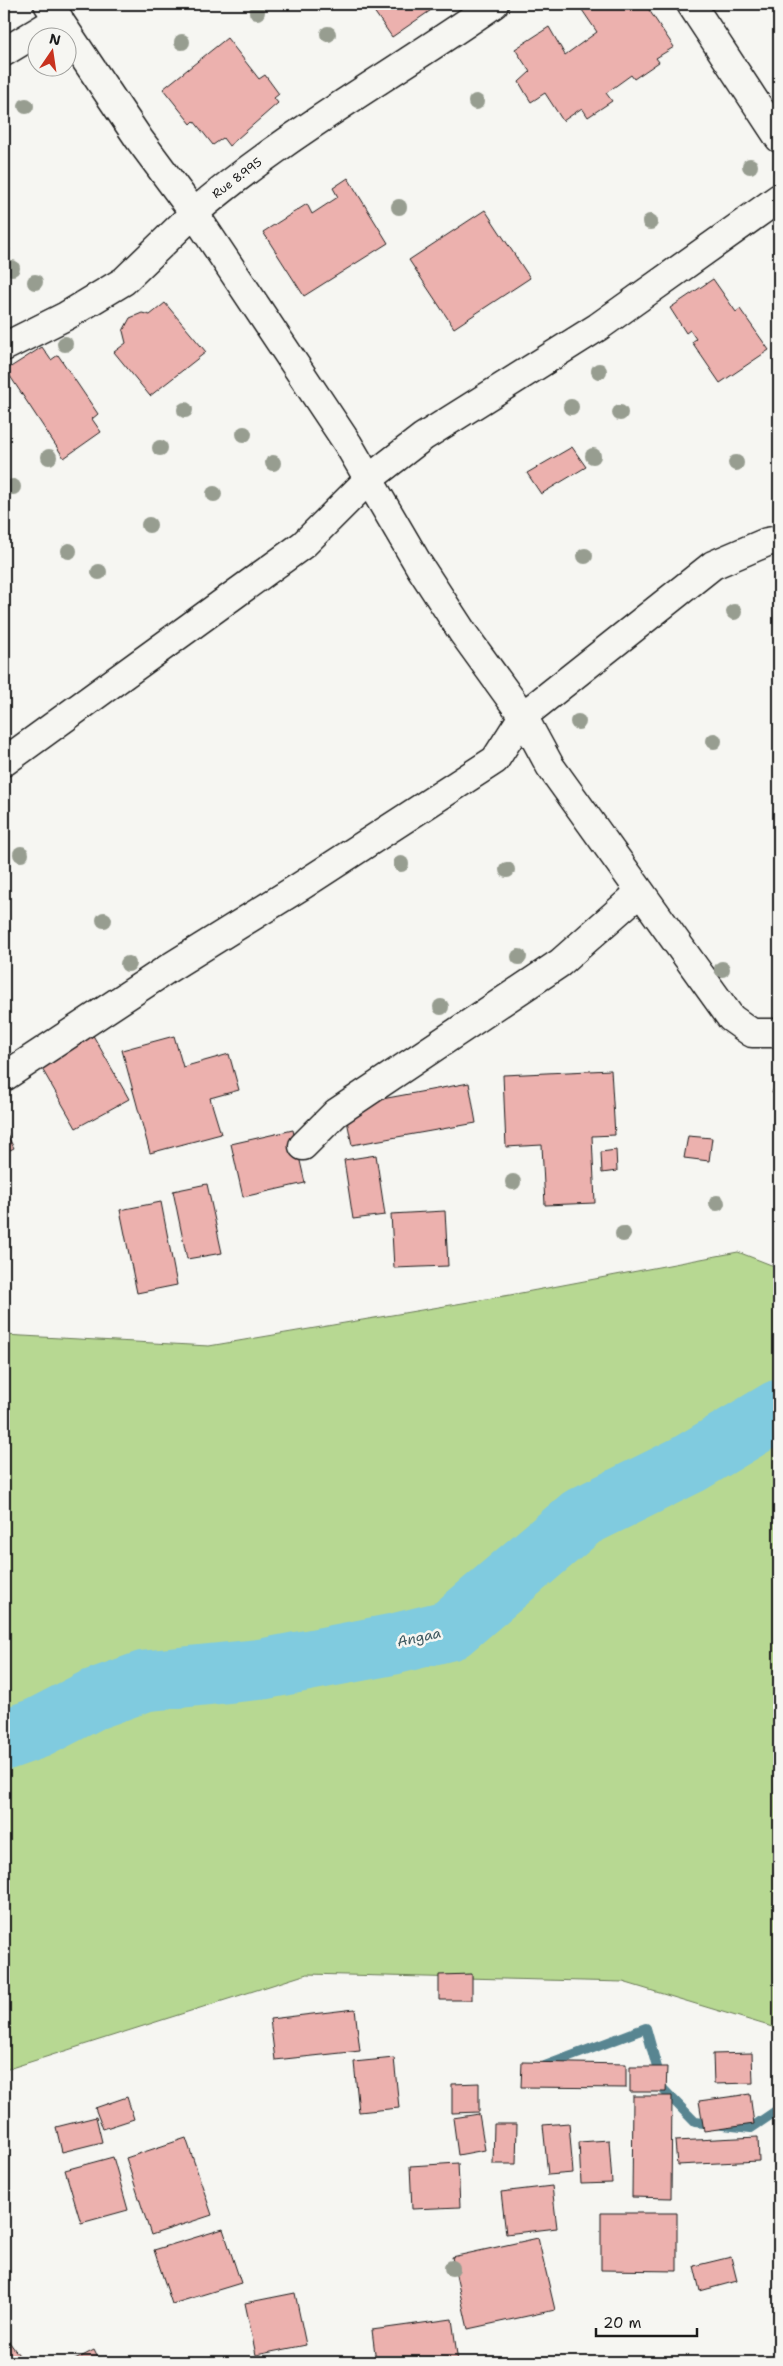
<svg xmlns="http://www.w3.org/2000/svg" width="783" height="2366" font-family="'Shantell Sans',sans-serif">
<style>
.green{fill:#b7d892;stroke:#6a7a57}
.lines{fill:none;stroke-linecap:round;stroke-linejoin:round}
.stream{stroke:#588591;stroke-width:10}
.river{stroke:#80cbdf;stroke-width:61}
.building{fill:#ecb1ae;stroke:#1c1c1c}
.street-casing{stroke:#1c1c1c;stroke-width:31}
.street{stroke:#f6f6f2;stroke-width:28}
.tree{fill:#979d90}
.labels{text-anchor:middle;stroke-width:5;stroke-linejoin:round;paint-order:stroke}
.street-label{font-size:12px;fill:#1c1c1c;stroke:#f6f6f2}
.water-label{font-size:14px;font-style:italic;fill:#3f5960;stroke:#f6f6f2}
</style>
<rect width="100%" height="100%" fill="#f6f6f2"/>
<filter id="ink" filterUnits="userSpaceOnUse"><feTurbulence type="fractalNoise" baseFrequency=".02" numOctaves="2"/><feDisplacementMap in="SourceGraphic" scale="10" xChannelSelector="R" yChannelSelector="G"/><feConvolveMatrix kernelMatrix="1 2 1 2 8 2 1 2 1" color-interpolation-filters="sRGB"/></filter>
<g filter="url(#ink)">
<!-- green -->
<path class="green" d="M738 1252 779 1268V2029L623 1982 307 1974 8 2069 4 2068V1335L209 1346 510 1295Z"/>
<g class="lines">
<!-- stream -->
<path class="stream" d="M545 2066 646 2028 663 2089 695 2122 751 2128 779 2109"/>
<!-- river -->
<path class="river" d="M4 1740 38 1728 92 1700 145 1681 263 1669 394 1644 450 1630 582 1517 689 1464 779 1410"/>
</g>
<!-- building -->
<g class="building">
<path d="M369 4H440L392 37Z"/>
<path d="M578 4H645L674 47 656 58 659 62 634 79 631 75 606 93 612 101 588 117 582 108 563 121 545 93 531 102 526 94 519 82 530 72 515 49 549 27 565 55 597 32Z"/>
<path d="M227 38 259 79 265 75 279 94 274 98 278 103 229 146 223 138 213 145 194 121 191 124 163 89Z"/>
<path d="M348 178 388 243 304 296 263 232 307 204 312 214 338 197 333 188Z"/>
<path d="M485 210 530 278 454 328 409 260Z"/>
<path d="M4 240 10 250 4 254Z"/>
<path d="M713 279 736 312 740 309 769 350 720 383 692 342 696 339 690 330 686 333 670 308Z"/>
<path d="M165 303 206 352 150 396 114 352 126 343 123 331 130 318 142 313 150 315Z"/>
<path d="M42 347 51 360 58 355 98 414 92 419 101 432 64 458 6 370Z"/>
<path d="M572 447 586 467 541 494 527 473Z"/>
<path d="M86 1023 129 1099 76 1128 33 1053Z"/>
<path d="M174 1036 183 1067 229 1054 239 1090 210 1098 221 1134 150 1153 122 1050Z"/>
<path d="M611 1070 615 1135 592 1136 595 1203 545 1205 542 1145 506 1147 503 1075Z"/>
<path d="M779 1074V1096L772 1093Z"/>
<path d="M469 1083 476 1123 352 1145 344 1106Z"/>
<path d="M4 1129 14 1148 4 1153Z"/>
<path d="M293 1130 305 1183 243 1197 231 1144Z"/>
<path d="M688 1136 712 1138 709 1161 684 1158Z"/>
<path d="M616 1150 617 1171 602 1173 601 1152Z"/>
<path d="M376 1155 385 1215 353 1219 344 1160Z"/>
<path d="M207 1184 222 1253 187 1259 173 1191Z"/>
<path d="M161 1202 177 1285 137 1293 120 1210Z"/>
<path d="M445 1211 448 1266 394 1268 391 1214Z"/>
<path d="M472 1974V2000H439V1975Z"/>
<path d="M355 2009 360 2051 275 2060 270 2019Z"/>
<path d="M752 2053 753 2083 714 2084 713 2054Z"/>
<path d="M394 2058 399 2108 359 2112 354 2062Z"/>
<path d="M522 2062 626 2064V2088L521 2087Z"/>
<path d="M630 2067H667L666 2092H630Z"/>
<path d="M479 2083V2112L452 2113V2084Z"/>
<path d="M750 2094 754 2124 704 2131 699 2101Z"/>
<path d="M633 2096H672L671 2198 632 2197Z"/>
<path d="M127 2097 134 2119 103 2129 95 2108Z"/>
<path d="M479 2114 485 2150 458 2155 453 2118Z"/>
<path d="M96 2117 102 2142 62 2152 56 2127Z"/>
<path d="M569 2123 573 2173 548 2175 543 2125Z"/>
<path d="M494 2124H517L516 2164H493Z"/>
<path d="M758 2137 759 2161 677 2165 675 2141Z"/>
<path d="M186 2138 212 2215 151 2235 126 2158Z"/>
<path d="M609 2140 612 2183 581 2184 579 2142Z"/>
<path d="M113 2157 128 2210 81 2223 65 2170Z"/>
<path d="M458 2163 460 2207 412 2209 410 2166Z"/>
<path d="M552 2186 557 2228 506 2234 501 2192Z"/>
<path d="M601 2213H677V2271L601 2270Z"/>
<path d="M223 2229 241 2283 172 2304 154 2250Z"/>
<path d="M538 2238 555 2310 468 2329 452 2257Z"/>
<path d="M731 2257 737 2281 700 2291 694 2266Z"/>
<path d="M295 2293 306 2345 256 2355 245 2303Z"/>
<path d="M452 2319 458 2362H376L372 2330Z"/>
<path d="M4 2335 24 2362H4Z"/>
<path d="M94 2350 100 2362H71Z"/>
</g>
<g class="lines">
<!-- street casing -->
<g class="street-casing">
<g id="street">
<path d="M48 4 139 139 194 213C287 133 394 74 494 4"/>
<path d="M691 4 779 138"/>
<path d="M4 52 59 19"/>
<path d="M4 347 66 316 124 281 194 213 348 444 420 567 463 633 523 716 550 766 731 1018 752 1033H779"/>
<path d="M4 762 304 544 370 478 423 437 598 327 779 198"/>
<path d="M4 1077 169 968 301 886 495 760 523 716 713 565 767 542 779 540"/>
<path d="M303 1146 336 1113 560 963 640 892"/>
</g>
</g>
<!-- street -->
<use href="#street" class="street"/>
</g>
<!-- trees -->
<g class="tree">
<circle cx="257" cy="12" r="8"/>
<circle cx="328" cy="34" r="8"/>
<circle cx="182" cy="42" r="8"/>
<circle cx="476" cy="102" r="8"/>
<circle cx="26" cy="106" r="8"/>
<circle cx="750" cy="166" r="8"/>
<circle cx="399" cy="207" r="8"/>
<circle cx="650" cy="222" r="8"/>
<circle cx="12" cy="268" r="8"/>
<circle cx="35" cy="282" r="8"/>
<circle cx="65" cy="344" r="8"/>
<circle cx="599" cy="371" r="8"/>
<circle cx="571" cy="407" r="8"/>
<circle cx="185" cy="410" r="8"/>
<circle cx="620" cy="413" r="8"/>
<circle cx="244" cy="434" r="8"/>
<circle cx="160" cy="448" r="8"/>
<circle cx="593" cy="456" r="8"/>
<circle cx="49" cy="457" r="8"/>
<circle cx="273" cy="463" r="8"/>
<circle cx="736" cy="463" r="8"/>
<circle cx="13" cy="487" r="8"/>
<circle cx="214" cy="494" r="8"/>
<circle cx="149" cy="525" r="8"/>
<circle cx="69" cy="551" r="8"/>
<circle cx="585" cy="556" r="8"/>
<circle cx="99" cy="572" r="8"/>
<circle cx="734" cy="612" r="8"/>
<circle cx="578" cy="722" r="8"/>
<circle cx="714" cy="741" r="8"/>
<circle cx="21" cy="854" r="8"/>
<circle cx="401" cy="864" r="8"/>
<circle cx="507" cy="870" r="8"/>
<circle cx="104" cy="920" r="8"/>
<circle cx="519" cy="957" r="8"/>
<circle cx="128" cy="964" r="8"/>
<circle cx="722" cy="969" r="8"/>
<circle cx="441" cy="1007" r="8"/>
<circle cx="513" cy="1182" r="8"/>
<circle cx="717" cy="1203" r="8"/>
<circle cx="623" cy="1234" r="8"/>
<circle cx="452" cy="2268" r="8"/>
</g>
</g>
<g class="labels">
<!-- street labels -->
<g class="street-label">
<text transform="translate(237 178) rotate(-37)" y="4">Rue 8.995</text>
</g>
<!-- water labels -->
<g class="water-label">
<text transform="translate(419 1637) rotate(-12)" y="5">Angaa</text>
</g>
</g>
<!-- margin -->
<rect width="783" height="2366" fill="none" stroke="#f6f6f2" stroke-width="20"/>
<rect x="10" y="10" width="763" height="2346" fill="none" stroke="#1c1c1c" stroke-width="2" filter="url(#ink)"/>
<!-- north arrow -->
<g transform="translate(52 52) rotate(13)"><circle r="24" fill="#f6f6f2" stroke="#9f9f9c"/>
<path d="M0-4L9 19L0 12L-9 19Z" fill="#c8321e"/>
<text y="-8" font-size="14" font-weight="bold" text-anchor="middle" fill="#1c1c1c">N</text>
</g>
<!-- scale -->
<path d="M596 2328v8h101v-8" fill="none" stroke="#1c1c1c" stroke-width="2.5"/>
<text x="603" y="2328" font-size="15" fill="#1c1c1c" stroke="#f6f6f2" stroke-width="4" paint-order="stroke">20 m</text>
</svg>
